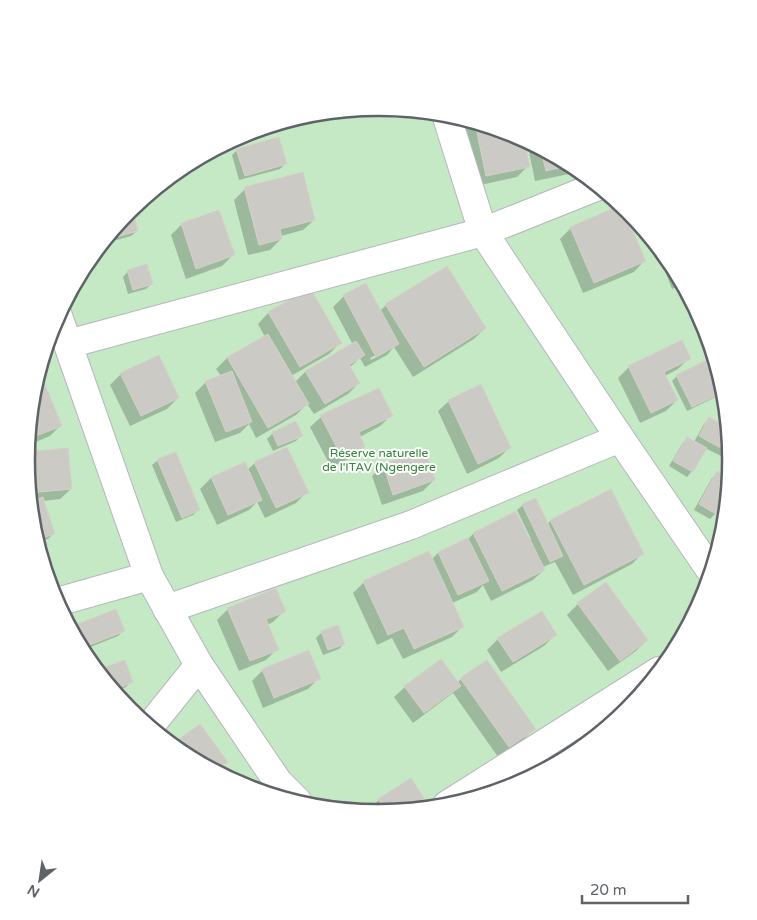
<svg xmlns="http://www.w3.org/2000/svg" width="757" height="920" font-family="'Varela Round',sans-serif">
<style>
.green{fill:#c5e8c5}
.shadow{fill:#0003;fill-rule:evenodd}
.building{fill:#cccac5;stroke:#d6d1c6}
.lines{fill:none;stroke-linecap:round;stroke-linejoin:round}
.minor-casing{stroke:#b5b8bc;stroke-width:30}
.tertiary-casing{stroke:#b5b8bc;stroke-width:30}
.minor{stroke:#fff;stroke-width:28}
.tertiary{stroke:#fff;stroke-width:28}
.labels{text-anchor:middle;stroke-width:4;stroke-linejoin:round;paint-order:stroke}
.park-label{font-size:12px;fill:#348238;stroke:#fff}
.rim{fill:none;stroke:#5f6368;stroke-width:2.5}
</style>
<rect width="100%" height="100%" fill="#f1efe8"/>
<!-- green -->
<circle class="green" cx="379" cy="460" r="351"/>
<!-- shadow -->
<g class="shadow">
<path d="M465 120 514 135 522 139 528 166 517 177 476 186 462 124Z"/>
<path d="M527 142 574 167 577 169 574 173 535 181Z"/>
<path d="M237 150 286 163 280 169 239 180 232 155Z"/>
<path d="M245 189 314 220 303 230 281 236V239L270 250 248 255 234 200Z"/>
<path d="M131 210 137 231 131 236 102 244Z"/>
<path d="M182 224 233 255 222 266 186 279 171 235Z"/>
<path d="M571 228 644 261 634 272 583 293 560 239Z"/>
<path d="M672 265 682 285 672 289 665 271Z"/>
<path d="M447 267 485 328 474 339 413 377 394 347 387 355 365 367 360 358 349 368 359 383 348 394 314 414 307 404 296 415 256 438 249 424 240 433 215 442 195 393 206 382 221 376 216 369 227 358 265 337 258 324 268 313 340 343 329 354 291 376 295 382 305 372 353 345 333 307 344 296 380 311 386 305ZM386 350V352L371 360 370 358Z"/>
<path d="M128 271 152 283 146 289 128 294 123 277Z"/>
<path d="M689 358 678 369 665 376 677 400 666 411 640 423 618 378 629 367Z"/>
<path d="M121 374 178 398 167 409 130 426 110 385Z"/>
<path d="M677 376 721 381 724 391 720 395 687 411 672 381Z"/>
<path d="M33 391 61 425 50 436 28 445Z"/>
<path d="M449 401 510 447 499 458 467 474 438 411Z"/>
<path d="M726 410 730 453 725 458 705 448 692 471 687 477 669 466 682 444 687 438 694 442 704 424 709 419 718 424Z"/>
<path d="M391 416 380 426 360 437 364 446 353 457 331 467 310 427 321 417Z"/>
<path d="M273 433 301 435 296 441 273 451 267 439Z"/>
<path d="M425 452 434 480 423 491 382 505 372 476 383 465Z"/>
<path d="M26 460 71 489 60 499 43 501 54 533 48 539 37 542 33 528Z"/>
<path d="M158 460 199 510 193 515 176 522 152 465Z"/>
<path d="M255 463 307 492 296 503 265 518 257 502 249 510 217 525 200 489 211 478 244 464 247 470Z"/>
<path d="M717 473 729 480 728 492 715 514 710 519 694 510 712 478Z"/>
<path d="M610 490 643 553 632 564 573 595 555 562 543 567 544 570 533 580 491 601 483 585 477 592 452 603 463 626 452 637 403 659 392 638 377 645 353 593 364 582 431 560 438 553 468 539 473 534 529 540 531 539 517 510 523 505 547 525 550 521Z"/>
<path d="M578 604 647 640 636 651 608 671 567 615Z"/>
<path d="M228 609 284 611 273 622 267 625 277 649 266 660 239 671 217 620Z"/>
<path d="M71 628 123 631 118 636 83 650Z"/>
<path d="M322 632 344 644 339 649 323 655 316 638Z"/>
<path d="M555 635 544 646 501 672 487 650 498 639Z"/>
<path d="M101 670 132 681 126 687 115 692 99 672Z"/>
<path d="M263 670 319 678 308 689 263 708 252 681Z"/>
<path d="M461 679 534 729 523 740 498 757 453 693 413 723 394 697 405 687 457 683Z"/>
<path d="M621 715 591 739 589 735 594 730Z"/>
<path d="M423 798 418 803 408 809 378 812 373 805 379 800Z"/>
</g>
<!-- building -->
<g class="building">
<path d="M475 123 514 135 524 140 530 167 486 176Z"/>
<path d="M279 137 287 164 245 176 236 149Z"/>
<path d="M541 150 571 165 546 171Z"/>
<path d="M303 172 315 220 280 229 282 239 259 245 244 187Z"/>
<path d="M621 205 622 207 646 261 594 283 570 227Z"/>
<path d="M132 209 138 231 106 240 130 211Z"/>
<path d="M219 210 235 255 196 269 181 223Z"/>
<path d="M147 264 153 284 133 290 127 270Z"/>
<path d="M670 265H672L681 283 677 285Z"/>
<path d="M447 266 486 328 424 367 385 304Z"/>
<path d="M366 283 399 344 376 357 343 295Z"/>
<path d="M310 288 342 343 300 367 268 312Z"/>
<path d="M268 334 309 404 268 428 227 357Z"/>
<path d="M682 340 691 359 664 372 678 400 651 413 628 366Z"/>
<path d="M356 341 365 355 349 365 360 383 325 404 305 371Z"/>
<path d="M159 355 179 398 141 416 120 373Z"/>
<path d="M711 358 719 374 724 392 692 407 676 375Z"/>
<path d="M39 370 62 426 28 439 33 391Z"/>
<path d="M232 371 252 422 226 432 205 381Z"/>
<path d="M481 384 511 448 478 464 448 400Z"/>
<path d="M379 388 393 416 359 432 365 447 342 457 335 444 320 415Z"/>
<path d="M709 417 728 428 730 453 699 436Z"/>
<path d="M296 421 303 436 278 446 272 432Z"/>
<path d="M687 437 707 448 693 472 673 461Z"/>
<path d="M287 447 309 493 276 508 254 462Z"/>
<path d="M68 448 72 489 29 493 26 460 27 452Z"/>
<path d="M425 450 435 480 393 495 383 464Z"/>
<path d="M176 452 200 510 182 518 157 459Z"/>
<path d="M245 462 262 500 228 515 211 477Z"/>
<path d="M717 471 729 478 727 495 716 514 699 504Z"/>
<path d="M611 489 644 554 584 585 550 520Z"/>
<path d="M43 497 55 534 36 540 33 528 30 502Z"/>
<path d="M536 498 563 556 550 562 522 504Z"/>
<path d="M516 511 545 570 502 591 473 533Z"/>
<path d="M468 538 489 581 458 595 438 552Z"/>
<path d="M429 551 464 627 414 649 404 628 388 635 363 581Z"/>
<path d="M606 582 648 640 620 661 577 603Z"/>
<path d="M276 588 286 612 266 619 279 650 250 661 227 608Z"/>
<path d="M116 609 125 631 82 648 70 627Z"/>
<path d="M542 611 557 635 513 662 497 638Z"/>
<path d="M338 625 345 644 328 650 321 631Z"/>
<path d="M309 650 321 679 274 698 262 669Z"/>
<path d="M441 659 461 686 424 713 404 686Z"/>
<path d="M125 660 133 682 114 690 104 678 100 669Z"/>
<path d="M487 660 536 729 509 747 460 678Z"/>
<path d="M620 712 622 714 597 734 593 729Z"/>
<path d="M200 724 228 762 216 771 183 753 172 744Z"/>
<path d="M411 778 424 798 407 809 386 811 378 799Z"/>
</g>
<g class="lines">
<!-- minor casing -->
<g class="minor-casing">
<g id="minor">
<path d="M446 114 483 232 620 438 711 571"/>
<path d="M68 344 483 232 598 186"/>
<path d="M57 602 149 576"/>
<path d="M167 609 411 525 620 438"/>
<path d="M150 726 199 665"/>
<path d="M447 805 659 671"/>
</g>
</g>
<!-- tertiary casing -->
<g class="tertiary-casing">
<path id="tertiary" d="M58 316 149 576 199 665 278 782 297 801"/>
</g>
<!-- minor -->
<use href="#minor" class="minor"/>
<!-- tertiary -->
<use href="#tertiary" class="tertiary"/>
</g>
<g class="labels">
<!-- park labels -->
<g class="park-label">
<text x="379" y="457">Réserve naturelle<tspan x="379" dy="14">de l'ITAV (Ngengere</tspan></text>
</g>
</g>
<!-- crop -->
<path d="M0 0H757V920H0ZM378 116H379A343 343 0 0 1 722 459V461A343 343 0 0 1 379 804H378A343 343 0 0 1 35 461V459A343 343 0 0 1 378 116Z" fill="#fff" fill-rule="evenodd"/>
<path class="rim" d="M378 116H379A343 343 0 0 1 722 459V461A343 343 0 0 1 379 804H378A343 343 0 0 1 35 461V459A343 343 0 0 1 378 116Z"/>
<!-- north arrow -->
<g transform="translate(40 880) rotate(210)" stroke="#ffffff" stroke-width="4" paint-order="stroke">
<path d="M0-4L9 19L0 12L-9 19Z" fill="#5f6368"/>
<text y="-8" font-size="14" font-weight="bold" text-anchor="middle" fill="#5f6368">N</text>
</g>
<!-- scale -->
<path d="M582 895v8h106v-8" fill="none" stroke="#5f6368" stroke-width="2.5"/>
<text x="590" y="895" font-size="15" fill="#5f6368" stroke="#ffffff" stroke-width="4" paint-order="stroke">20 m</text>
</svg>
